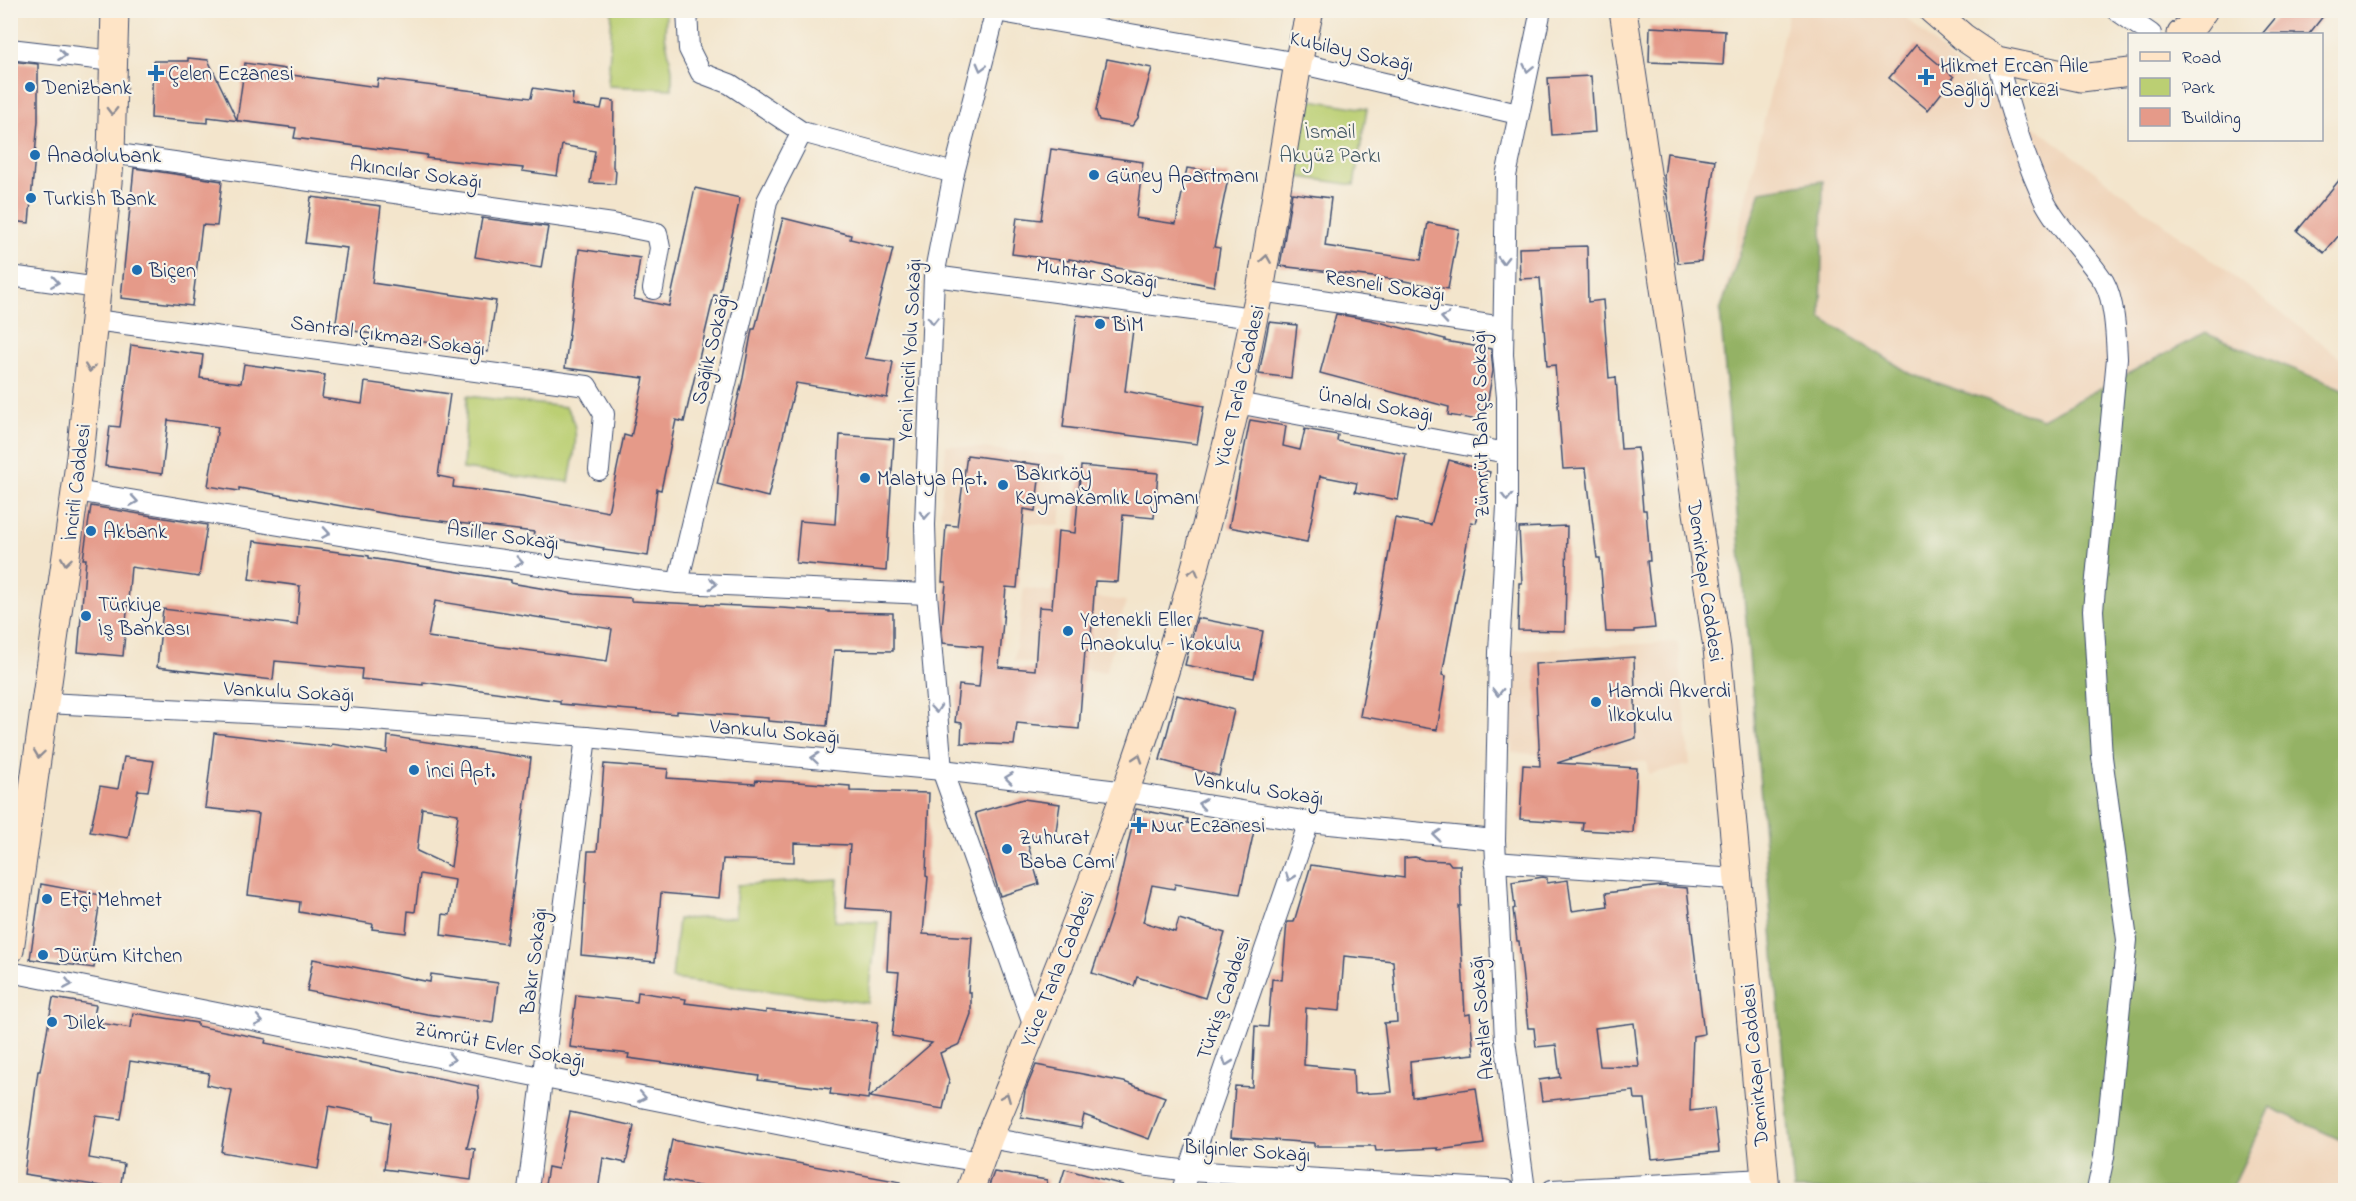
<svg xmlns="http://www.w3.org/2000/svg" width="2356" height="1201" font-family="'Indie Flower',sans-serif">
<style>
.built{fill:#f0d6bc}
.green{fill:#bbcf73;stroke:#6b7f68;stroke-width:1.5}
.forest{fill:#94b265;stroke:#587062;stroke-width:1.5}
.building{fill:#e59a89;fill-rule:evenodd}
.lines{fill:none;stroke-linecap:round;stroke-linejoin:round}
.street-casing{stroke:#3b4a6e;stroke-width:22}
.secondary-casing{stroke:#3b4a6e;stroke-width:29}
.street{stroke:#fff;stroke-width:20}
.secondary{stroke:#fee4c6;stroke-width:27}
.oneway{stroke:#8d97ae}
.oneway2{stroke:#8c8a92}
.poi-dot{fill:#1f6fb2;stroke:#f7f3e8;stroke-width:2}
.labels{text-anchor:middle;stroke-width:4.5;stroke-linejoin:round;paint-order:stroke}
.street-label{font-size:21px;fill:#1b2f5e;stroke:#f7f3e8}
.poi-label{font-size:21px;fill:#1b2f5e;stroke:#f7f3e8;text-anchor:start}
.park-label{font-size:21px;fill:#435763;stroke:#f7f3e8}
</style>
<rect width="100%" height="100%" fill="#f7f3e8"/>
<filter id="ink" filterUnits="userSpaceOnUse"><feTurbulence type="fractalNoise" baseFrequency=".0167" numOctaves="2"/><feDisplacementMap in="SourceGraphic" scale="12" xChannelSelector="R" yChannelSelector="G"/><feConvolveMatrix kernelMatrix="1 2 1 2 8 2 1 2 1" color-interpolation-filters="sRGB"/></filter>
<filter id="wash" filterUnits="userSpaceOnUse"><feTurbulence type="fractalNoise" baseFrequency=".008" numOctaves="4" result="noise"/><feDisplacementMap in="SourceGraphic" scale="24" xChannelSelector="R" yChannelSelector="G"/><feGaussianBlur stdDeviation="1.35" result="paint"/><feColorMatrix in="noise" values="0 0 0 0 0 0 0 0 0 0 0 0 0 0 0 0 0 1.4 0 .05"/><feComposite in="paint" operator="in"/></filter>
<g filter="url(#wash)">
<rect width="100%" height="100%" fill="#f3e5cc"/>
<!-- built -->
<g class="built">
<path d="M1789 11H1900L1976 82 2345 361V1190H1794L1720 311Z"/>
<path d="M946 445 1066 456 1060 526 940 515Z"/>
<path d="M1024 588 1126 601 1106 672 1014 661Z"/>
<path d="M1678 642 1690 765 1648 774 1647 762 1577 759 1512 752 1505 651Z"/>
</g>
<!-- green -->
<g class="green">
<path d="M612 11H666L665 36 672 69V89L608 86Z"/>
<path d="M1305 99 1367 109 1354 185 1293 176Z"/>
<path d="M467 396 566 407C583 429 573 457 569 482L463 469Z"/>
<path d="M838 879 835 921 878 922 868 1003 672 979 678 919 735 917 737 885Z"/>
</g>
<!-- forest -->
<path class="forest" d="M1823 181 1821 318 1911 374 2042 419 2205 333 2345 390V1142L2270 1107 2231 1190H1794L1720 311 1761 191Z"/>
<g id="blocks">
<!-- building -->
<g class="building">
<path d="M2282 10H2328L2309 34H2262Z"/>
<path d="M1650 27 1725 31 1723 65 1649 62Z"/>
<path d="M1916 45 1954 77 1928 110 1889 78Z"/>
<path d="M188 58 208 60 237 120 245 63 285 69V74L377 87 378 79 531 98 533 88 573 94 572 105 601 109 603 100 614 101 613 167 616 171 615 184 590 183 595 151 562 145 557 176 522 171 523 168 426 158 427 155 294 138 296 128 208 117V123L151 118 153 61H188Z"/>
<path d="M1107 59 1152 68 1138 118 1132 126 1099 120 1096 111Z"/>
<path d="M10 61 38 64V121L29 223 10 221Z"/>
<path d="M1591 76 1595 132 1552 135 1548 78Z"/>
<path d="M1051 149 1143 162 1136 218 1176 224 1187 168 1229 174 1214 247 1220 248 1214 286 1069 259V261L1012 254 1017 217 1041 220Z"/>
<path d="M1667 153 1715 160 1701 261 1678 263 1664 177Z"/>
<path d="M134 168 222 181 217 226 202 225 192 306 121 298Z"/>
<path d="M2346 172V227L2324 253 2297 231Z"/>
<path d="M695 188 740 198 719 296 714 295 684 422 676 420 661 490 657 489 648 556 603 550 604 548 533 536 534 532 399 516 239 488V491L208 486 218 427 168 420 162 474 105 466 110 426 120 427 131 345 203 355 200 378 241 383 244 364 325 375 322 398 362 404 365 382 450 394 438 476 454 479 453 487 522 496 608 512 624 435 631 437 644 378 565 368 579 249 640 258 634 299 669 306Z"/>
<path d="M1292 193 1331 198 1325 246 1421 260 1428 223 1459 229 1448 289 1399 280 1280 266Z"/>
<path d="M311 197 381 206 372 283 496 301 488 352 335 328 347 248 305 243Z"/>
<path d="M482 218 548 227 541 268 475 257Z"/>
<path d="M783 218 851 235 850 239 893 249 865 358 893 362 887 398 796 383 768 497 717 484 743 378 752 329H755Z"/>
<path d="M1587 246 1588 302 1603 300 1609 378 1616 377 1621 449 1638 448 1643 510H1646L1650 561H1647L1655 628 1634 630V632H1606L1600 558H1597L1586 468 1563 469 1555 365 1547 366 1540 278 1520 279 1519 248Z"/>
<path d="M1336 314 1371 320 1445 339V341L1491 349 1493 371 1484 421 1448 415 1449 407 1320 373Z"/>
<path d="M1077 315 1134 322 1125 391 1204 406 1197 444 1063 427Z"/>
<path d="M1269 322 1297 325 1291 378 1259 374Z"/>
<path d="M1250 420 1286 426 1283 446 1300 450 1305 429 1338 435 1337 441 1406 454 1398 500 1355 492 1357 483 1320 476 1307 542 1229 527Z"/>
<path d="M840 435 894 439 886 571 796 563 800 521 835 524Z"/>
<path d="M967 455 1041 465 1035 511 1024 509 1017 588 1006 587 999 667 1035 670 1039 607 1052 608 1058 531 1075 533 1081 466 1158 473 1154 518 1123 515 1118 582 1095 581 1090 651H1085L1079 729 1017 723 1014 745 961 743 962 723 955 722 959 685 979 687 983 647 943 643 942 628 946 582H942L946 525 957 526Z"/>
<path d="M1449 460 1490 472 1476 523 1471 522 1442 675 1446 676 1437 730 1360 716 1395 518 1431 525Z"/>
<path d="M91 506 207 525 199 577 131 567 123 656 78 652 86 559H83Z"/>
<path d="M1567 526 1565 631 1518 630 1519 583H1522L1519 528Z"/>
<path d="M254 541 369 556V558L511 580V583L575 594 631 598V601L781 608 829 611V612L893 613V651L834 650 827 726 768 721V718L677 711V714L560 704V701L423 682V685L361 679 362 669 275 661 273 680 157 667 163 609 297 625 300 586 249 579ZM435 601 612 629 607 661 428 637Z"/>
<path d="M1197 618 1263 631 1254 678 1185 665Z"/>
<path d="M1634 657 1636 738 1557 763 1637 768 1633 833 1582 830 1583 823 1520 819 1523 765 1540 766 1535 664Z"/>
<path d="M1177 695 1234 710 1219 776 1160 760Z"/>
<path d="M214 733 331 747 332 744 387 753 388 736 531 758 506 944 441 935 443 914 450 915 455 880 420 874 415 912 408 911 406 933 372 929 373 924 299 912 300 902 248 895 259 814 205 808ZM422 808 458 814 451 867 417 851Z"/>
<path d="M124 757 154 761 148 791 138 790 128 838 90 832 100 786 118 789Z"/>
<path d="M604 764 668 769 667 778 755 784 756 780 797 782 850 786V791L929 793 926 876 928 877 923 934 972 937 968 992H971V1014L960 1044 940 1053 949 1081 943 1109 870 1097 932 1043 892 1036 899 972 887 971 890 911 845 908 850 845 794 843V862L723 859 719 898 661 893 655 962 581 955 588 851H597Z"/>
<path d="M1023 799 1060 804 1055 838 1025 834 1039 884 1000 896 975 813Z"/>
<path d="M1136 809 1188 819 1187 823 1254 831 1240 894 1175 884 1174 889 1152 885 1143 922 1175 932 1179 919 1225 933 1205 998 1137 977 1134 986 1092 973 1112 913Z"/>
<path d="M1415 857 1424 860 1448 861 1451 865H1460L1461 906H1459L1465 1015 1470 1014 1474 1054 1410 1061 1412 1097 1476 1088 1484 1144 1438 1150V1148L1376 1151 1375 1146H1314V1143L1231 1137 1235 1086 1252 1087 1255 1026 1268 1027 1272 979 1282 980 1287 922H1294L1311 865 1404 878V858ZM1344 956 1393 961 1397 1022 1384 1023 1392 1092 1354 1094 1353 1070 1304 1065 1306 1008 1340 1011Z"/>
<path d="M1543 877 1547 878V883L1568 880 1572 911 1608 906 1606 893 1661 886 1687 888 1704 1034 1693 1036 1690 1111 1714 1108 1719 1152 1652 1159 1645 1099H1635L1634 1091 1542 1101 1539 1080 1560 1077 1556 1045 1536 1047 1534 1028H1528L1519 941H1517L1513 909 1515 908 1512 882ZM1634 1023 1639 1067 1600 1066 1595 1028Z"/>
<path d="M41 884 101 895 92 950H96L94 968 30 959Z"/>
<path d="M313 959 430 982 431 974 498 983 493 1023 427 1014 307 991Z"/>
<path d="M638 992 686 999 685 1003 766 1013V1010L878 1022 868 1099 830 1094 831 1089 758 1080 759 1076 628 1058 629 1054 570 1047 576 995 637 1002Z"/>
<path d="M53 998 96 1005 93 1022 131 1028 133 1013 197 1023V1026L266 1039 265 1043 478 1086 479 1098 467 1148 475 1149 471 1180 384 1169 390 1123 374 1119V1115L329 1106 318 1169 221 1152 232 1090 207 1085 209 1073 130 1061 121 1119 96 1116 89 1158 124 1164 120 1189 24 1174 38 1071H40Z"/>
<path d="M1036 1065 1124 1082 1165 1097 1149 1139 1084 1115 1081 1128 1021 1117 1025 1091Z"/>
<path d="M570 1112 634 1126 626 1163 603 1158 598 1191H544L548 1167 558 1169Z"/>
<path d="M672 1140 901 1182 900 1191H723L664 1179Z"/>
<path d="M1065 1169 1123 1185 1122 1191H1058Z"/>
<path d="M994 1172 1047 1180 1046 1191H987Z"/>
</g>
</g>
</g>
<g filter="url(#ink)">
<use href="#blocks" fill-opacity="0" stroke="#3b4a6e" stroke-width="1.5"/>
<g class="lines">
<!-- street casing -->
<g class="street-casing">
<g id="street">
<path d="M687 10 689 49 701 73 730 84 802 132 954 173"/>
<path d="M996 10 954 173 934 276 925 525 927 594 942 770 1034 1027"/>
<path d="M2116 10 2151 34"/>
<path d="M996 11 1298 63 1518 114"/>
<path d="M10 49 113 61"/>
<path d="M1997 60C2009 107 2024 160 2046 204 2062 233 2086 254 2104 282 2115 301 2116 337 2117 358L2093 610 2102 757 2127 940 2104 1157 2097 1190"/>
<path d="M111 153 613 224 657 233 660 248 653 289"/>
<path d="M10 276 99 288"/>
<path d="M934 276 1253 318"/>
<path d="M1260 291 1503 327"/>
<path d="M95 320 587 386 604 414 599 470"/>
<path d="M1237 403 1507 453"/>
<path d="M76 491 430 550 634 578 678 583 927 594"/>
<path d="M678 583 756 259 767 201 802 132"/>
<path d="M46 703 348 718 586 737 942 770 1127 792 1309 822 1495 840"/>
<path d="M1495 862 1736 879"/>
<path d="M10 972 898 1148 981 1162"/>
<path d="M989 1138 1142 1165 1189 1171 1505 1190"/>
<path d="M528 1190 586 737"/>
<path d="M1182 1190 1309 822"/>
<path d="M1525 1190 1505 1040 1495 840 1499 652 1507 506V397L1503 355 1506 176 1541 10"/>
<path d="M1552 1190 1765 1179"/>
</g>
</g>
<!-- secondary casing -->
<g class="secondary-casing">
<g id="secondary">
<path d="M1623 10 1717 648 1766 1190"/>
<path d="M1932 10 1963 37 1997 60 2081 78 2130 72"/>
<path d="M2181 34 2195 23 2204 10"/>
<path d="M10 950 80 457 111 153 115 10"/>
<path d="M970 1190 989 1138C1054 979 1121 820 1170 655 1195 573 1216 489 1236 406 1245 367 1250 329 1260 291L1298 63 1310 10"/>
</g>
</g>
<!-- street -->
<use href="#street" class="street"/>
<!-- secondary -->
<use href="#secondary" class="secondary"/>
</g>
<!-- one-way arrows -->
<defs><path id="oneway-chevron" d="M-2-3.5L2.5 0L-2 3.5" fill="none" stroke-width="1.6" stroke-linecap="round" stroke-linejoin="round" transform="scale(1.5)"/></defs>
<g class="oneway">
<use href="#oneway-chevron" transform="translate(62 55) rotate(7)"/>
<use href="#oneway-chevron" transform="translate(981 67) rotate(105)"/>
<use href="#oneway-chevron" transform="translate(1528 68) rotate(102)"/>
<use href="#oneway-chevron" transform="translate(1503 260) rotate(90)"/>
<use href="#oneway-chevron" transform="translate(55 282) rotate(8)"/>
<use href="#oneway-chevron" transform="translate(1445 318) rotate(-171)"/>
<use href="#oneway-chevron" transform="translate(933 320) rotate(91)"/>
<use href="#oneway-chevron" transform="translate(1507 497) rotate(91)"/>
<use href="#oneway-chevron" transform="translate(134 501) rotate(9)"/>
<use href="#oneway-chevron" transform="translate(925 515) rotate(92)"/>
<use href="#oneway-chevron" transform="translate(326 533) rotate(9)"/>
<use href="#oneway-chevron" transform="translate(519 562) rotate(8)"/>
<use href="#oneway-chevron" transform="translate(713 584) rotate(3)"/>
<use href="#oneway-chevron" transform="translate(1498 692) rotate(91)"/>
<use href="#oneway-chevron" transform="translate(936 709) rotate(85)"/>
<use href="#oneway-chevron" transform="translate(815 758) rotate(-175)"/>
<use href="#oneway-chevron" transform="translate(1009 778) rotate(-173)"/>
<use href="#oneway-chevron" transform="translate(1202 804) rotate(-171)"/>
<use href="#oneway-chevron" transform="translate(1437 835) rotate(-174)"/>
<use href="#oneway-chevron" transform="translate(1290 877) rotate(109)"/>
<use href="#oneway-chevron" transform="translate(68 984) rotate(11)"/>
<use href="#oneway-chevron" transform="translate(259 1021) rotate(11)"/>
<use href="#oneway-chevron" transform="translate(451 1059) rotate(11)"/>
<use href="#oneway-chevron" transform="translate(1227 1062) rotate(109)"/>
<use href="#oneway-chevron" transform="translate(642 1097) rotate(11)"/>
</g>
<g class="oneway2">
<use href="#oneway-chevron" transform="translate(112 111) rotate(91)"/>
<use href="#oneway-chevron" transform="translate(1266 259) rotate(-81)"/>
<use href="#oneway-chevron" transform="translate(90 368) rotate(96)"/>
<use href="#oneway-chevron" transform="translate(66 561) rotate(98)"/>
<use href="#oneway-chevron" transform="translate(1194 572) rotate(-74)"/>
<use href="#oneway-chevron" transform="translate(39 754) rotate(98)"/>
<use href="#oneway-chevron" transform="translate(1138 758) rotate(-72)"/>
<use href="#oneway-chevron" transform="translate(1006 1097) rotate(-68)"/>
</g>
</g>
<!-- markers -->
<g class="poi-dot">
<path d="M153 64h6v6h6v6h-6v6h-6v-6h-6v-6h6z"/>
<path d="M1923 68h6v6h6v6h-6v6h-6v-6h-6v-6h6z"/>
<circle cx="30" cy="87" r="6"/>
<circle cx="35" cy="155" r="6"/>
<circle cx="1094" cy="175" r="6"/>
<circle cx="31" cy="198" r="6"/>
<circle cx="137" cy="270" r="6"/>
<circle cx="1100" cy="324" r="6"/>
<circle cx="865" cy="478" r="6"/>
<circle cx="1003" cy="485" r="6"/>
<circle cx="91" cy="531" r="6"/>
<circle cx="86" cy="616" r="6"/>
<circle cx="1068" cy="631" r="6"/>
<circle cx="1596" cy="702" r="6"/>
<circle cx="414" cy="770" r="6"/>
<path d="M1136 816h6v6h6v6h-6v6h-6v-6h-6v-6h6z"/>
<circle cx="1007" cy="849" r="6"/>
<circle cx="47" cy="899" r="6"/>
<circle cx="43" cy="955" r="6"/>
<circle cx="52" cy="1022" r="6"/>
</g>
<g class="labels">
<!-- street labels -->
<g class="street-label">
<text transform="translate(1352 51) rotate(13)" y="7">Kubilay Sokağı</text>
<text transform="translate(416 172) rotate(8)" y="7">Akıncılar Sokağı</text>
<text transform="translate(1097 273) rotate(8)" y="7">Muhtar Sokağı</text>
<text transform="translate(1385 285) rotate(9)" y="7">Resneli Sokağı</text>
<text transform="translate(388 335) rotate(8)" y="7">Santral Çıkmazı Sokağı</text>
<text transform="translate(710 349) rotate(-77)" y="7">Sağlık Sokağı</text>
<text transform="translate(909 350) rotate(-87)" y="7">Yeni İncirli Yolu Sokağı</text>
<text transform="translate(1239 386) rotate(-77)" y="7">Yüce Tarla Caddesi</text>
<text transform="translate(1376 404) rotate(11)" y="7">Ünaldı Sokağı</text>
<text transform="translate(1480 424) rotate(-91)" y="7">Zümrüt Bahçe Sokağı</text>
<text transform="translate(76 482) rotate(-83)" y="7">İncirli Caddesi</text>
<text transform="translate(503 535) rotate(8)" y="7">Asiller Sokağı</text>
<text transform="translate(1706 581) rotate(82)" y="7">Demirkapı Caddesi</text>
<text transform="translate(289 691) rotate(3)" y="7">Vankulu Sokağı</text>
<text transform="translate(775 731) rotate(5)" y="7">Vankulu Sokağı</text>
<text transform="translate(1259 788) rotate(9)" y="7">Vankulu Sokağı</text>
<text transform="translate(533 961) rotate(-83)" y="7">Bakır Sokağı</text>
<text transform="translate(1057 969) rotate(-68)" y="7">Yüce Tarla Caddesi</text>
<text transform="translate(1223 998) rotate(-71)" y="7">Türkiş Caddesi</text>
<text transform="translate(1481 1018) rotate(-95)" y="7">Akatlar Sokağı</text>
<text transform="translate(500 1044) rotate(11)" y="7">Zümrüt Evler Sokağı</text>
<text transform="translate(1754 1065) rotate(-95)" y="7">Demirkapı Caddesi</text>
<text transform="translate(1247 1150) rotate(4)" y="7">Bilginler Sokağı</text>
</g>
<!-- poi labels -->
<g class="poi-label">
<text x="1940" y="72">Hikmet Ercan Aile<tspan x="1940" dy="24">Sağlığı Merkezi</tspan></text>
<text x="168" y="80">Çelen Eczanesi</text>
<text x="42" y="94">Denizbank</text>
<text x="47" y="162">Anadolubank</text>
<text x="1106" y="182">Güney Apartmanı</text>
<text x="43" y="205">Turkish Bank</text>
<text x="149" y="277">Biçen</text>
<text x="1112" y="331">BİM</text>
<text x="1015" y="480">Bakırköy<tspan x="1015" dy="24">Kaymakamlık Lojmanı</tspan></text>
<text x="877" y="485">Malatya Apt.</text>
<text x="103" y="538">Akbank</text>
<text x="98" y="611">Türkiye<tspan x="98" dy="24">İş Bankası</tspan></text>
<text x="1080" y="626">Yetenekli Eller<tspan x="1080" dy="24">Anaokulu - İkokulu</tspan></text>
<text x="1608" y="697">Hamdi Akverdi<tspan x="1608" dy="24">İlkokulu</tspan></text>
<text x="426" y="777">İnci Apt.</text>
<text x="1151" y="832">Nur Eczanesi</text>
<text x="1019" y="844">Zuhurat<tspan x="1019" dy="24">Baba Cami</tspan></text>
<text x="59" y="906">Etçi Mehmet</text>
<text x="55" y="962">Dürüm Kitchen</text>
<text x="64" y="1029">Dilek</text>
</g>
<!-- park labels -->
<g class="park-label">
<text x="1330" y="138">İsmail<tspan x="1330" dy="24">Akyüz Parkı</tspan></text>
</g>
</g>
<!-- margin -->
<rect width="2356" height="1201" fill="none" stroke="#f7f3e8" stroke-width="36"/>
<!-- legend -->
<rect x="2128" y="33" width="195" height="108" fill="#f7f3e8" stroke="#9fa5b1" stroke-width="1.5"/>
<rect x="2140" y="52" width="30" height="9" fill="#fee4c6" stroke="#9fa5b1" stroke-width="1.5"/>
<text x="2182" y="63" font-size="18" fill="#1b2f5e">Road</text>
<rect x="2140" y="78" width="30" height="18" fill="#bbcf73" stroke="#9fa5b1" stroke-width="1.5"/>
<text x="2182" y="93" font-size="18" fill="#1b2f5e">Park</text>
<rect x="2140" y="108" width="30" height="18" fill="#e59a89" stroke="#9fa5b1" stroke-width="1.5"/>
<text x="2182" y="123" font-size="18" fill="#1b2f5e">Building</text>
</svg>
